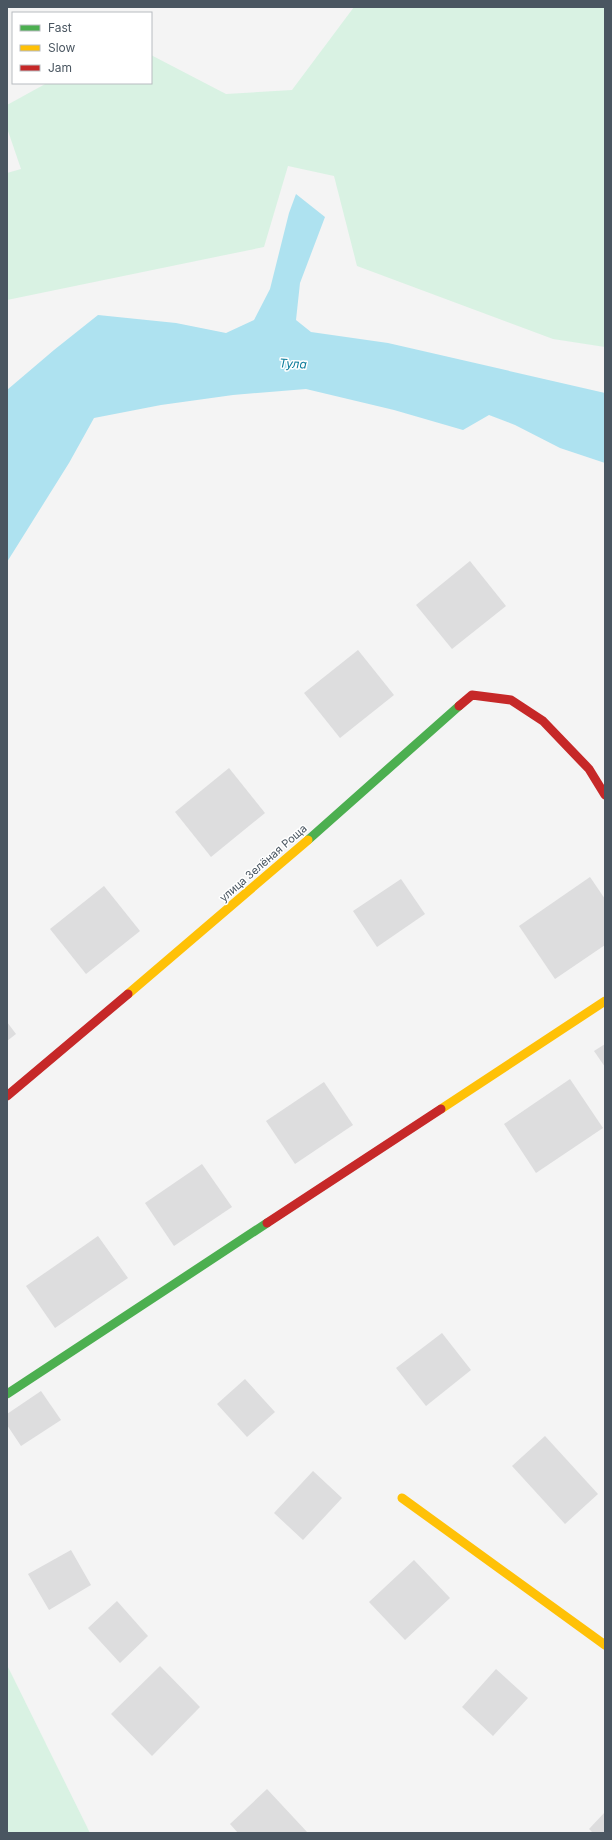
<svg xmlns="http://www.w3.org/2000/svg" width="612" height="1840" font-family="Inter,sans-serif">
<style>
.green{fill:#d9f2e3}
.water{fill:#aee2f0}
.building{fill:#ddddde}
.lines{fill:none;stroke-linecap:round;stroke-linejoin:round}
.fast{stroke:#4caf50;stroke-width:9}
.slow{stroke:#ffc107;stroke-width:9}
.jam{stroke:#c62828;stroke-width:9}
.labels{text-anchor:middle;stroke-width:3;stroke-linejoin:round;paint-order:stroke}
.street-label{font-size:11px;fill:#4a5661;stroke:#fff}
.water-label{font-size:12px;font-style:italic;fill:#0c7c9b;stroke:#fff}
</style>
<rect width="100%" height="100%" fill="#f4f4f4"/>
<!-- green -->
<g class="green">
<path d="M354 7H605V347L553 339 357 266 334 176 288 166 264 247 7 300V173L21 169 7 128V105L47 83H151V55L226 94 292 90Z"/>
<path d="M7 1665 90 1833H7Z"/>
</g>
<!-- water -->
<path class="water" d="M296 194 325 217 300 283 296 320 311 332 388 343 605 393V463L560 448 515 425 489 415 463 430 394 410 306 389 233 395 161 405 94 418 69 463 7 562V390L54 350 98 315 176 323 226 333 254 320 270 289 289 213Z"/>
<!-- building -->
<g class="building">
<path d="M470 561 506 606 452 649 416 605Z"/>
<path d="M358 650 394 695 340 738 304 693Z"/>
<path d="M229 768 265 813 211 857 175 812Z"/>
<path d="M590 877 605 899V945L555 979 519 926Z"/>
<path d="M401 879 425 914 377 947 353 911Z"/>
<path d="M104 886 140 931 86 974 50 929Z"/>
<path d="M7 1022 16 1034 7 1041Z"/>
<path d="M605 1044V1067L594 1051Z"/>
<path d="M570 1079 603 1128 536 1173 504 1124Z"/>
<path d="M324 1082 353 1125 295 1164 266 1121Z"/>
<path d="M202 1164 232 1207 174 1246 145 1203Z"/>
<path d="M98 1236 128 1278 55 1328 26 1286Z"/>
<path d="M442 1333 471 1370 426 1406 396 1368Z"/>
<path d="M245 1379 275 1412 247 1437 217 1404Z"/>
<path d="M41 1391 61 1420 21 1446 7 1425V1414Z"/>
<path d="M545 1436 598 1494 565 1524 512 1466Z"/>
<path d="M313 1471 342 1498 303 1540 274 1513Z"/>
<path d="M71 1550 91 1585 49 1610 28 1574Z"/>
<path d="M414 1560 450 1598 405 1640 369 1602Z"/>
<path d="M117 1601 148 1636 120 1663 88 1628Z"/>
<path d="M160 1666 200 1707 152 1756 111 1714Z"/>
<path d="M496 1669 528 1698 493 1736 462 1707Z"/>
<path d="M267 1789 308 1833H238L230 1824Z"/>
<path d="M605 1812V1833H593L589 1829Z"/>
</g>
<g class="lines">
<!-- fast -->
<g class="fast">
<path d="M308 840 459 706"/>
<path d="M7 1394 267 1223"/>
</g>
<!-- slow -->
<g class="slow">
<path d="M128 994 308 840"/>
<path d="M441 1109 605 1001"/>
<path d="M402 1498 605 1645"/>
</g>
<!-- jam -->
<g class="jam">
<path d="M459 706 472 695 511 700 543 721 589 769 605 795"/>
<path d="M7 1096 128 994"/>
<path d="M267 1223 441 1109"/>
</g>
</g>
<g class="labels">
<!-- street labels -->
<g class="street-label">
<text transform="translate(263 863) rotate(-41)" y="4">улица Зелёная Роща</text>
</g>
<!-- water labels -->
<g class="water-label">
<text transform="translate(293 364) rotate(3)" y="4">Тула</text>
</g>
</g>
<!-- border -->
<rect width="612" height="1840" fill="none" stroke="#4a5661" stroke-width="16"/>
<!-- legend -->
<rect x="12" y="12" width="140" height="72" fill="#ffffff" stroke="#b7bbc0"/>
<rect x="20" y="25" width="20" height="6" fill="#4caf50" stroke="#b7bbc0"/>
<text x="48" y="32" font-size="12" fill="#4a5661">Fast</text>
<rect x="20" y="45" width="20" height="6" fill="#ffc107" stroke="#b7bbc0"/>
<text x="48" y="52" font-size="12" fill="#4a5661">Slow</text>
<rect x="20" y="65" width="20" height="6" fill="#c62828" stroke="#b7bbc0"/>
<text x="48" y="72" font-size="12" fill="#4a5661">Jam</text>
</svg>
